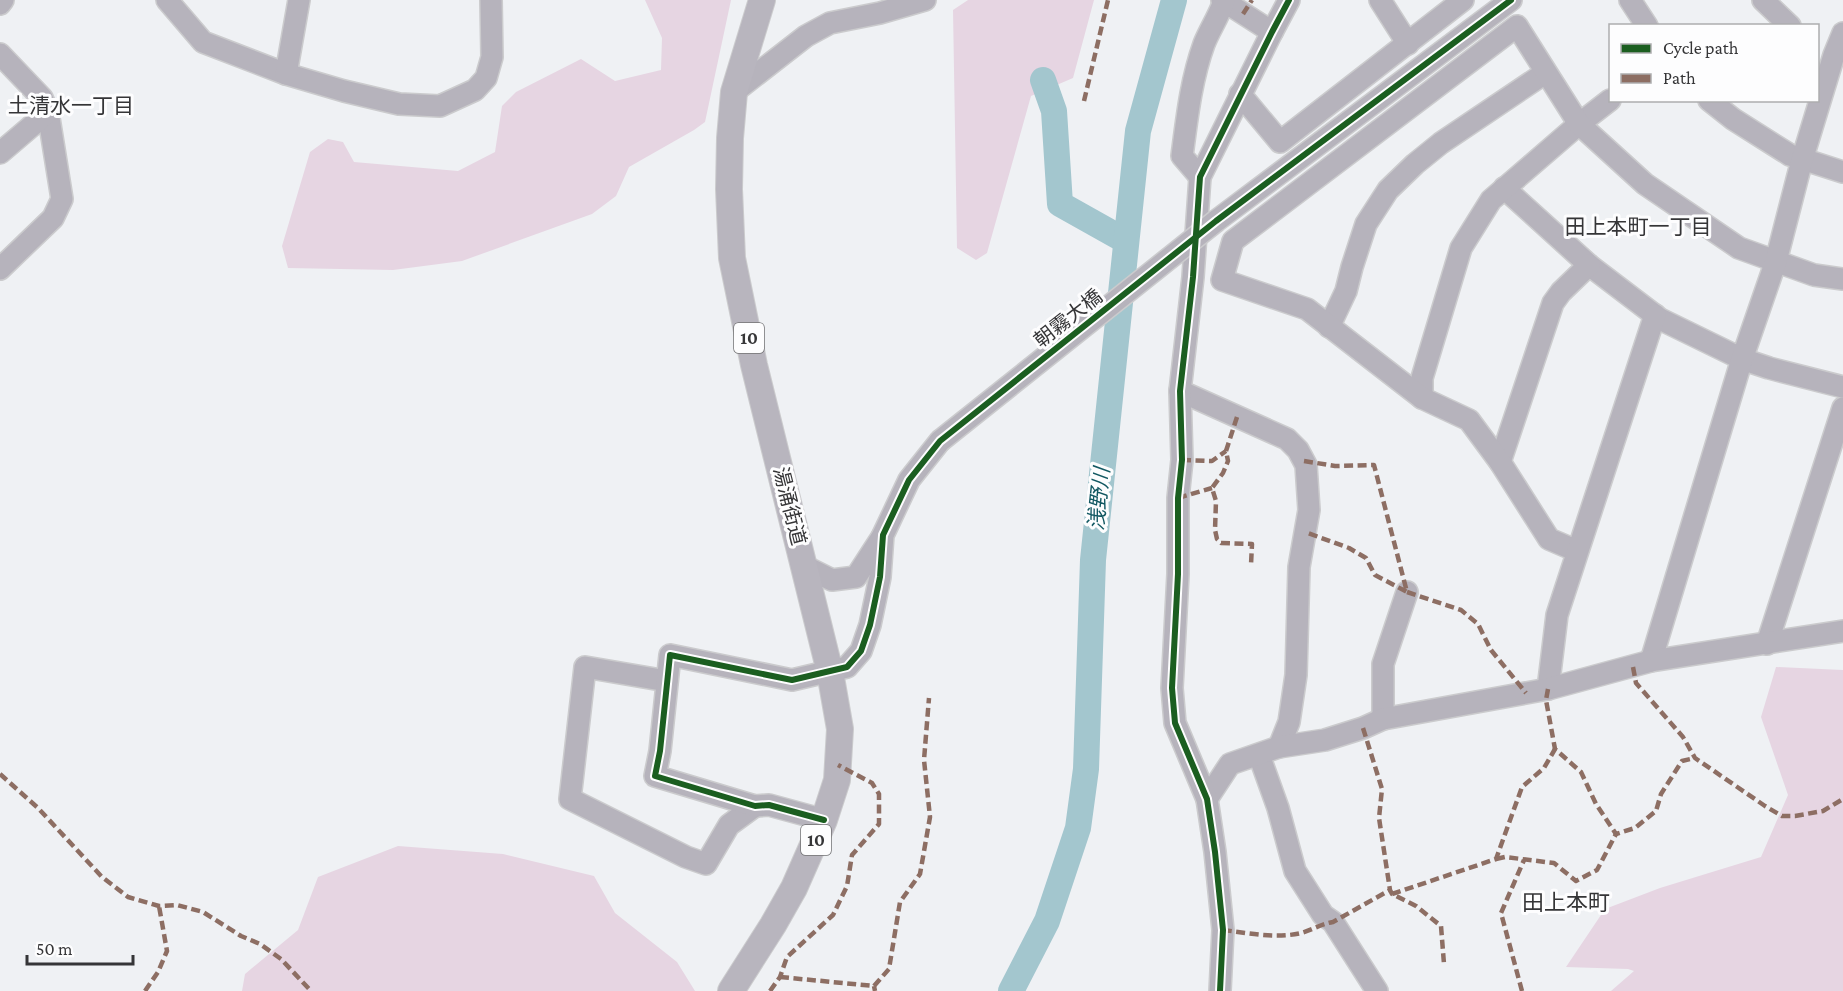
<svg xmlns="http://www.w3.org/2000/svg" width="1843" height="991" font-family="'Crimson Pro','Noto Sans JP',serif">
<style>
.green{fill:#e6d5e2}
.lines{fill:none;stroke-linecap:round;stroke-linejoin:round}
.river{stroke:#a3c6ce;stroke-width:26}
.minor-casing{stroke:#cbcbcd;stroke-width:24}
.major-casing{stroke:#cbcbcd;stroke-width:28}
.minor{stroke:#b6b3bc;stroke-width:21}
.major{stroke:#b8b5be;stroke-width:26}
.minor-bridge-casing{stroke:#cbcbcd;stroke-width:24;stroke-linecap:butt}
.minor-bridge{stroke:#b6b3bc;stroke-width:21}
.quiet{stroke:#8d6e63;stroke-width:4.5;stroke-dasharray:9 4.5;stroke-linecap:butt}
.cycleway-casing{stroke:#fdfdfe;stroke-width:10}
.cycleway{stroke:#1b5e20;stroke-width:6}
.labels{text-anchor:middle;stroke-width:6;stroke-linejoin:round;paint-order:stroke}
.shield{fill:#fdfdfe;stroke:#717173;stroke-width:1.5}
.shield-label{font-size:18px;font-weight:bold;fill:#353537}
.street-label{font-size:20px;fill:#353537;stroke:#fdfdfe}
.neighbourhood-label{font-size:21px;fill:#353537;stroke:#fdfdfe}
.water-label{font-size:21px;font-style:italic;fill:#125862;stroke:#fdfdfe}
.quarter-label{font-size:22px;fill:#353537;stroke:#fdfdfe}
</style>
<rect width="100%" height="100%" fill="#eff1f4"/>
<!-- green -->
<g class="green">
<path d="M645 0H731L705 122 694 130 629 167 616 196 592 214 462 261 393 270 288 268 282 246 310 152 328 139 343 142 354 162 458 171 495 152 502 106 516 92 581 59 615 81 661 70 662 38Z"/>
<path d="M968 0H1094L1073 78 1031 96 987 253 976 260 957 248 953 10Z"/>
<path d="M1776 667 1843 670V991H1611L1634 971 1628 969 1566 967 1605 909 1660 888 1761 857 1788 795 1761 717Z"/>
<path d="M398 846 503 854 594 876 615 913 677 962 695 991H242L245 974 298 930 318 877Z"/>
</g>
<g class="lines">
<!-- river -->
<g class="river">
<path d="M1043 80 1054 111 1060 204 1126 241"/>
<path d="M1011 991 1047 921 1078 828 1086 769 1093 560 1138 131 1174 0"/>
</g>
<!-- minor casing -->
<g class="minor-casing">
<g id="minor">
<path d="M167 0 203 42 286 74 344 91 399 104 440 106 475 90 486 78 492 57 491 0"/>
<path d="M1222 0 1272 32"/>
<path d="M1380 0 1408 44"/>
<path d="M1630 0 1647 26"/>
<path d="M1763 0 1790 26"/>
<path d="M0 4 3 0"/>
<path d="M0 54 42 98 48 112 62 199 53 218 0 269"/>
<path d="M286 74 299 0"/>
<path d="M734 92 806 36 830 23 880 13 925 0"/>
<path d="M1240 94 1280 142 1463 0"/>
<path d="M1709 100 1733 119 1790 155 1843 172"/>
<path d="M0 153 48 112"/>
<path d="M1200 177 1182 156C1187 118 1191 80 1204 44 1210 29 1219 16 1224 1"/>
<path d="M1504 188 1589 265 1660 319 1742 359 1769 368 1843 387"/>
<path d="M1216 221 1511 0"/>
<path d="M1329 327 1346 291 1352 267 1366 224 1388 190 1415 164 1441 143 1545 73"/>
<path d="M1180 391 1287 439 1298 450 1306 465 1309 510 1299 567 1296 675 1289 722 1279 747"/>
<path d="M1422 398V378L1461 248 1491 200 1579 124 1610 100"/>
<path d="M1500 462 1553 303 1561 292 1589 265"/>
<path d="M1577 551 1549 539 1500 462 1469 420 1422 398 1307 309 1222 280 1233 241 1517 26 1579 124 1645 184 1739 248 1814 275 1843 279"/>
<path d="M806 567 832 580 856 577 882 537"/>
<path d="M1767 644 1843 408"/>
<path d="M1651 661 1742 359 1776 261 1802 160 1834 55 1843 33"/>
<path d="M667 681 585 667 570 799 686 857 706 864 729 825 755 806"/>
<path d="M1548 689 1557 615 1655 315"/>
<path d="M1383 719V664L1407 592"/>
<path d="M1259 755 1278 808 1295 871 1323 915 1333 922 1377 991"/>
<path d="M1207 799 1230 764 1279 747 1325 740 1363 728 1383 719 1548 689 1651 661 1843 631"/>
<path d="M824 820 769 805 755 806 655 776 660 751 670 655 792 680 847 667 861 651 870 625 880 577 883 535 909 480 940 441"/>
<path d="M1220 991 1223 930 1215 852 1207 799 1175 723 1172 688 1178 574V498L1182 460 1180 391 1193 277 1200 177 1272 32 1289 0"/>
</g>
</g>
<!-- major casing -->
<g class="major-casing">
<path id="major" d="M731 991 773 925 794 888 824 820 837 780 840 729 830 672 754 365 732 258 729 189 730 138 734 92 762 0"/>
</g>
<!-- minor -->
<use href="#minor" class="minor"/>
<!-- major -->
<use href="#major" class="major"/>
<!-- minor-bridge casing -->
<g class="minor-bridge-casing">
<path id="minor-bridge" d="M940 441 1216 221"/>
</g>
<!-- minor-bridge -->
<use href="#minor-bridge" class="minor-bridge"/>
<!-- quiet -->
<g class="quiet">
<path d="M1243 14 1252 0"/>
<path d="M1084 101 1108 0"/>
<path d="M1237 417 1226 451 1228 461 1223 473 1212 488 1216 501 1215 530 1217 539 1221 543 1252 544 1251 565"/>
<path d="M1182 460 1212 461 1226 451"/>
<path d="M1304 461 1335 466 1374 465 1407 592 1375 575 1366 558 1349 548 1305 532"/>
<path d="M1178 498 1212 488"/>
<path d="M1407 592 1461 610 1478 624 1491 650 1526 693"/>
<path d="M1633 667 1636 683 1683 737 1695 758 1765 806 1782 816H1795L1823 811 1843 799"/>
<path d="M1548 689 1546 700 1555 749 1581 772 1596 804 1616 834 1635 828 1656 811 1661 794 1682 761 1695 758"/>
<path d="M1363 728 1382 789 1379 818 1390 890 1392 894 1416 906 1441 926 1444 964"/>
<path d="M0 774 38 808 102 877 128 897 159 906 177 905 203 912 241 936 260 944 281 959 311 991"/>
<path d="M1496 859 1505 857 1554 863 1576 881 1597 870 1616 834"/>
<path d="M1392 894 1496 859 1522 787 1544 768 1555 749"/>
<path d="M1223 930C1248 933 1276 939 1301 933 1312 930 1321 924 1333 922L1390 890"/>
<path d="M780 977 874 986 875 991"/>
<path d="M874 986 889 969 900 902 920 874 930 817 924 760 929 698"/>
<path d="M145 991 158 972 167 951 159 906"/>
<path d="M770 991 780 977 787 957 833 915 847 886 852 855 879 824V794L872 783 838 765"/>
<path d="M1522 991 1501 913 1524 860"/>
</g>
<!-- cycleway casing -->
<g class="cycleway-casing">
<g id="cycleway">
<path d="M824 820 769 805 755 806 655 776 660 751 670 655 792 680 847 667 861 651 870 625 880 577 883 535 909 480 940 441 1216 221 1511 0"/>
<path d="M1220 991 1223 930 1215 852 1207 799 1175 723 1172 688 1178 574V498L1182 460 1180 391 1193 277 1200 177 1272 32 1289 0"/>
</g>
</g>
<!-- cycleway -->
<use href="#cycleway" class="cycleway"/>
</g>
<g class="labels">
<!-- shield labels -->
<g class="shield">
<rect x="734" y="323" width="30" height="30" rx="4.5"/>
<rect x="801" y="825" width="30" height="30" rx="4.5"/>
</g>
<g class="shield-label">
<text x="749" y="344">10</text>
<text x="816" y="846">10</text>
</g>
<!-- street labels -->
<g class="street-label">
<text transform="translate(1068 318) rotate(-38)" y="7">朝霧大橋</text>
<text transform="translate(790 506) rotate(76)" y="7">湯涌街道</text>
</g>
<!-- neighbourhood labels -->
<g class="neighbourhood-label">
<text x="71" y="113">土清水一丁目</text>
<text x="1638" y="234">田上本町一丁目</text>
</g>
<!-- water labels -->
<g class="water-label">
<text transform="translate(1099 499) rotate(-84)" y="7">浅野川</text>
</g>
<!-- quarter labels -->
<g class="quarter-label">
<text x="1566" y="910">田上本町</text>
</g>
</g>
<!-- legend -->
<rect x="1609" y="24" width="210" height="78" fill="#fdfdfe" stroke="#adadae" stroke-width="1.5"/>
<rect x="1621" y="44" width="30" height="9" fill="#1b5e20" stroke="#adadae" stroke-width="1.5"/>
<text x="1663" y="54" font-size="18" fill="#353537">Cycle path</text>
<rect x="1621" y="74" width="30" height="9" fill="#8d6e63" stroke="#adadae" stroke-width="1.5"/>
<text x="1663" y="84" font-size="18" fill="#353537">Path</text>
<!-- scale -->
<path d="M27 955v9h106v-9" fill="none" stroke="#353537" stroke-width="3"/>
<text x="36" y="955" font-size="18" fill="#353537" stroke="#fdfdfe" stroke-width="4.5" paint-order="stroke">50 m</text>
</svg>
